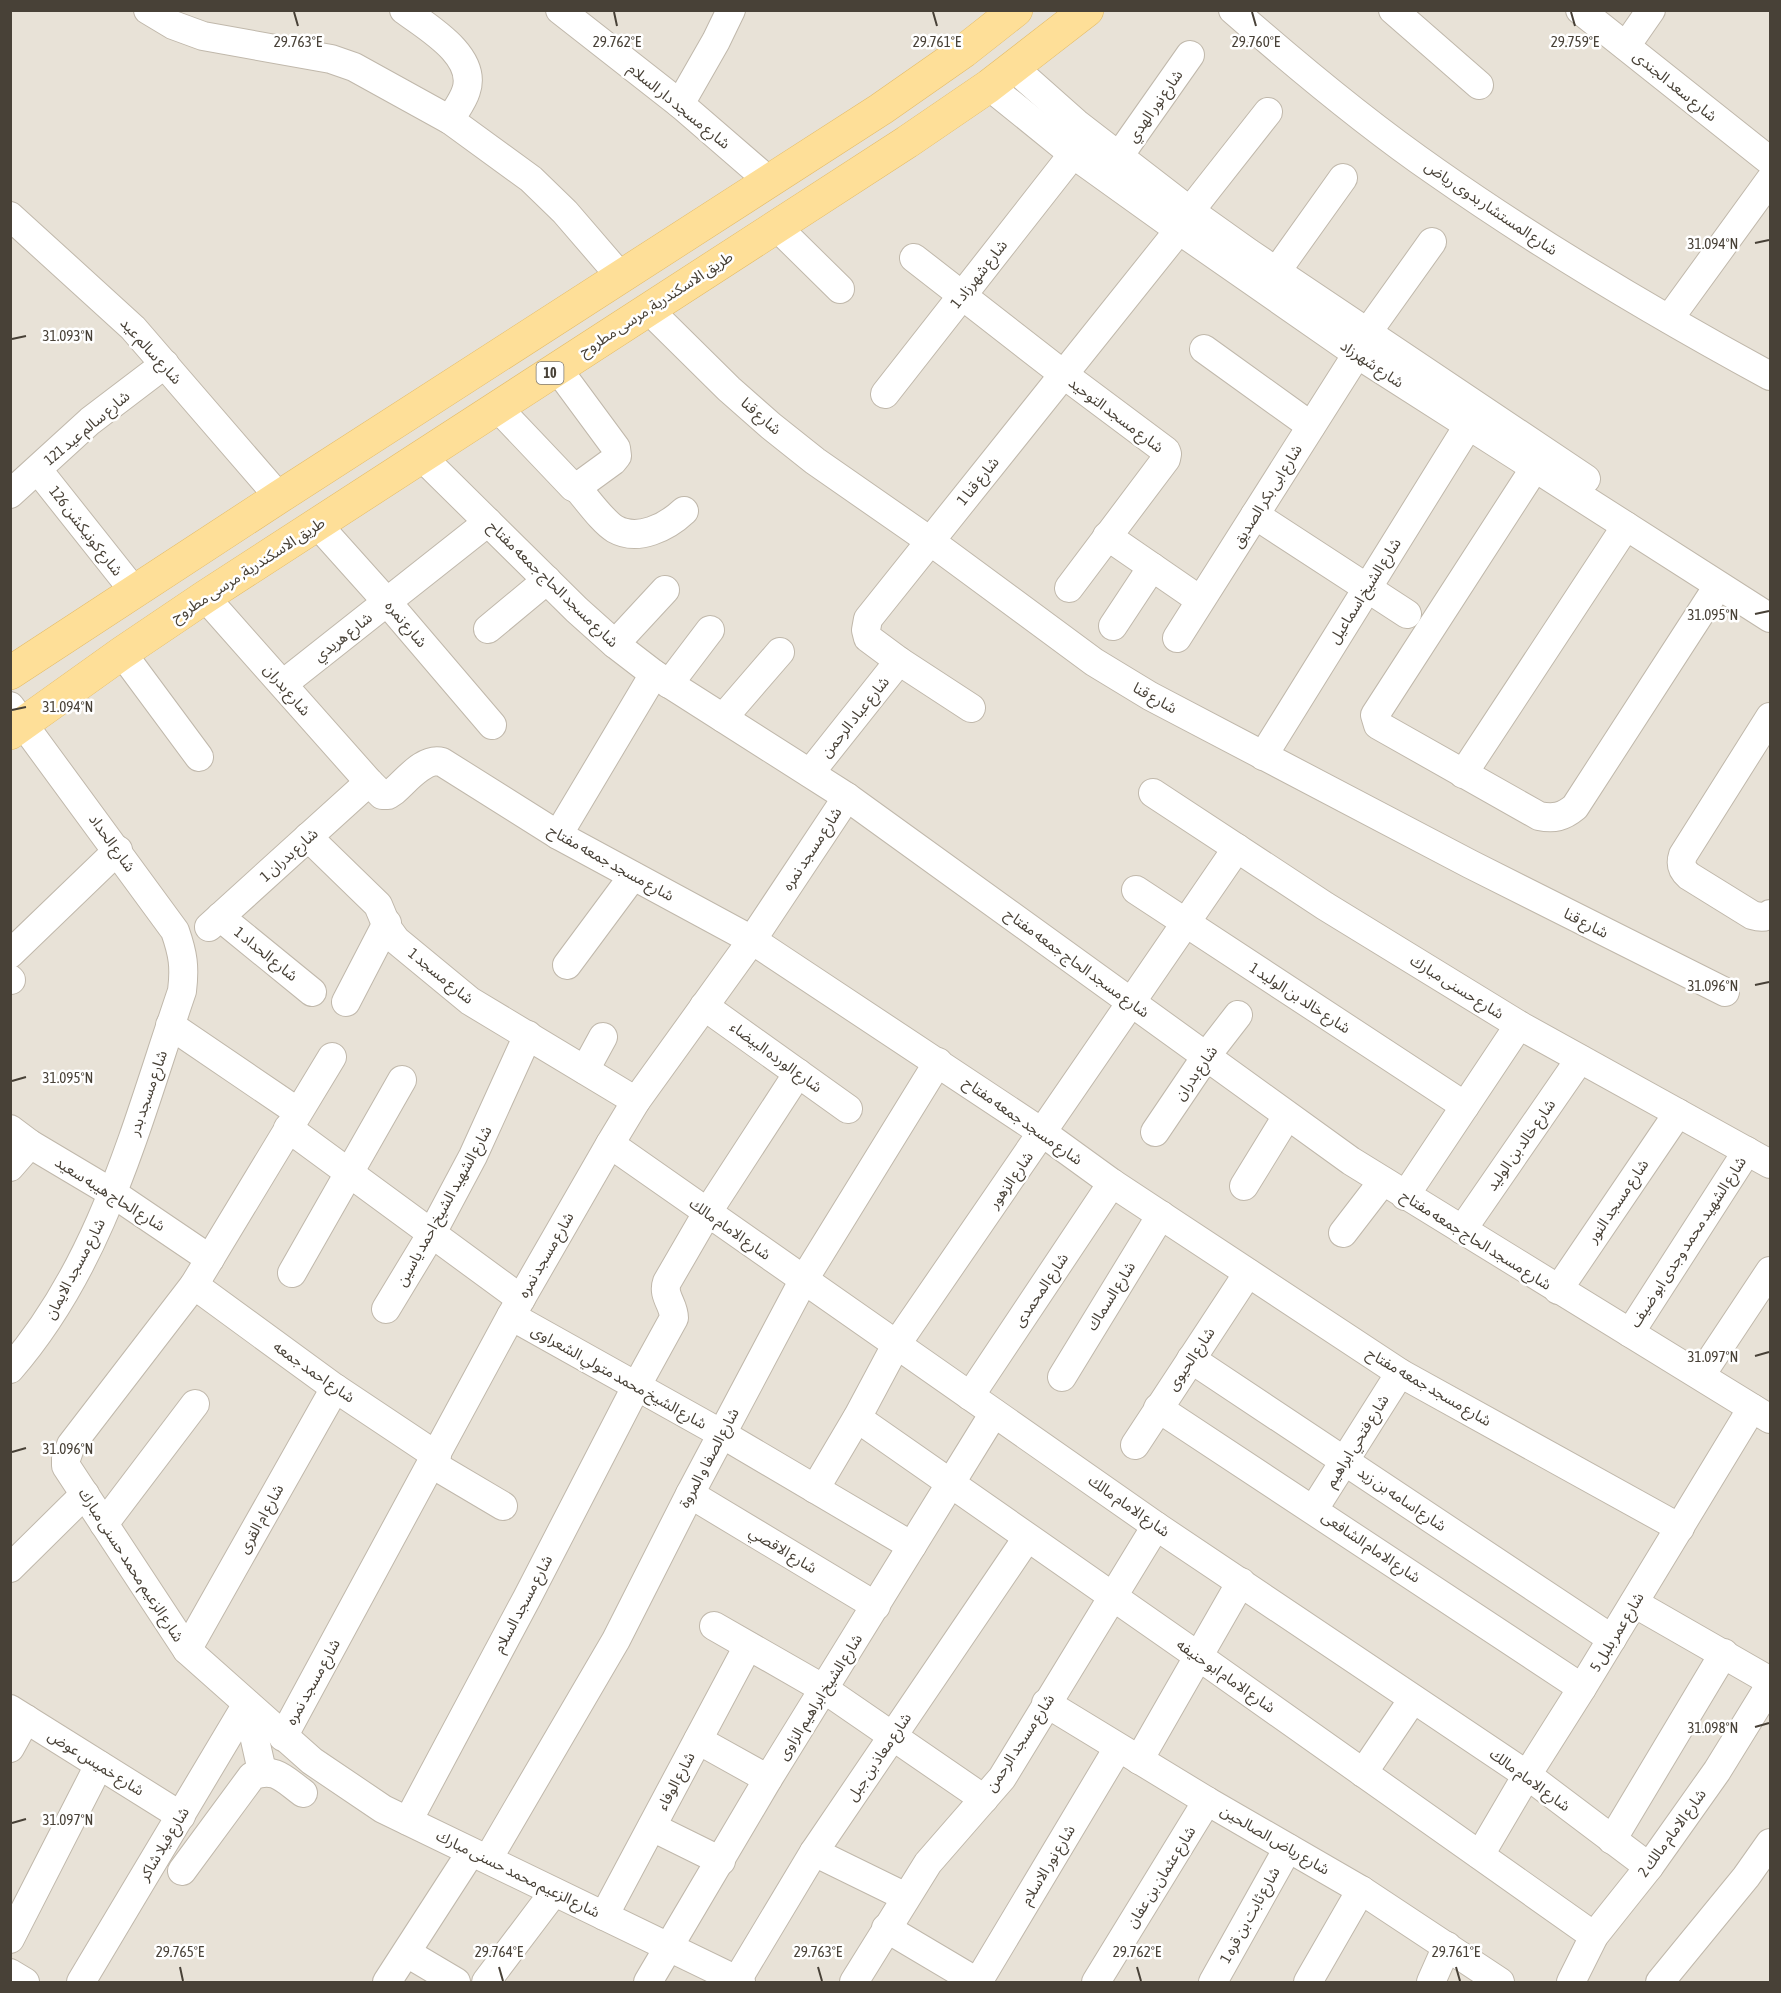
<svg xmlns="http://www.w3.org/2000/svg" width="1781" height="1993" font-family="'Asap Condensed','Noto Sans Arabic',sans-serif">
<style>
.residential{fill:#e8e2d7}
.lines{fill:none;stroke-linecap:round;stroke-linejoin:round}
.minor-casing{stroke:#c0b8ab;stroke-width:30}
.major-casing{stroke:#e4bc67;stroke-width:34}
.minor{stroke:#fff;stroke-width:28}
.major{stroke:#fedf98;stroke-width:33}
.ticks{fill:none;stroke:#484137;stroke-width:2}
.labels{text-anchor:middle;stroke-width:5;stroke-linejoin:round;paint-order:stroke}
.shield{fill:#fff;stroke:#7f7a73;stroke-width:1.5}
.shield-label{font-size:14px;font-weight:bold;fill:#484137}
.street-label{font-size:15px;fill:#484137;stroke:#fff}
.ticks-label{font-size:15px;text-anchor:middle;fill:#484137;stroke:#fff;stroke-width:5;stroke-linejoin:round;paint-order:stroke}
</style>
<rect width="100%" height="100%" fill="#f4f0e9"/>
<!-- residential -->
<rect class="residential" x="11" y="11" width="1759" height="1971"/>
<g class="lines">
<!-- minor casing -->
<g class="minor-casing">
<g id="minor">
<path d="M148 10 173 25 203 36 331 59 354 67 450 120 531 179 565 212 621 277"/>
<path d="M404 10C427 27 478 56 466 91 463 101 455 111 450 120"/>
<path d="M560 10 680 104 769 181"/>
<path d="M1233 10C1298 67 1365 123 1436 172 1543 247 1656 314 1770 376"/>
<path d="M1393 10 1479 85"/>
<path d="M1580 10 1770 161"/>
<path d="M1626 46 1651 10"/>
<path d="M1014 68 1076 123 1190 211 1249 253 1586 479"/>
<path d="M989 86 1073 154 1179 230 1357 354 1770 618"/>
<path d="M680 104 716 41 731 10"/>
<path d="M1119 156 1190 55"/>
<path d="M1190 211 1268 112"/>
<path d="M10 216 133 328 279 497"/>
<path d="M776 226 840 289"/>
<path d="M914 258 1063 374 1166 451 1167 454 1166 459 1069 588"/>
<path d="M1276 272 1343 178"/>
<path d="M648 309 729 389 771 426 815 461 930 541 1094 662 1150 696 1470 864 1725 992"/>
<path d="M1669 319 1770 180"/>
<path d="M1367 333 1432 242"/>
<path d="M1204 349 1311 426"/>
<path d="M885 394 1073 154"/>
<path d="M497 407 573 487 580 485 613 461 617 456 616 448 557 368"/>
<path d="M422 457 577 610 615 644 654 674 847 797 1351 1161 1770 1419"/>
<path d="M1534 469 1375 715 1378 725 1539 816C1554 819 1563 817 1575 807L1718 586"/>
<path d="M38 470 134 591"/>
<path d="M577 488C587 499 602 521 615 529 638 542 667 527 684 511"/>
<path d="M10 494 90 421 165 364"/>
<path d="M1255 515 1407 614"/>
<path d="M318 525 387 602 492 725"/>
<path d="M1107 536 1200 600"/>
<path d="M205 597 369 782 382 795H388L394 791C407 780 424 757 442 762L558 835 752 940 1043 1133 1112 1183 1400 1373 1680 1528"/>
<path d="M1113 626 1152 567"/>
<path d="M488 629 547 580"/>
<path d="M1177 638 1357 354"/>
<path d="M615 644 665 590"/>
<path d="M122 653 199 757"/>
<path d="M283 684 488 522"/>
<path d="M669 684 710 630"/>
<path d="M10 706 175 931C183 954 185 967 182 991 137 1122 103 1262 10 1369"/>
<path d="M971 708 899 661 868 638 866 630 868 619 1179 230"/>
<path d="M1770 717 1683 855C1680 864 1682 870 1689 876L1752 915C1759 917 1765 918 1770 914"/>
<path d="M723 718 780 652"/>
<path d="M1263 756 1468 426"/>
<path d="M810 773 899 661"/>
<path d="M1463 774 1626 526"/>
<path d="M1153 793 1325 906 1519 1025 1770 1164"/>
<path d="M558 835 654 674"/>
<path d="M308 837 378 905 388 929 396 940 470 1001 636 1101"/>
<path d="M1136 890 1465 1106"/>
<path d="M220 917 312 992"/>
<path d="M209 927 369 782"/>
<path d="M10 954 118 850"/>
<path d="M567 965 633 876"/>
<path d="M10 979 11 980"/>
<path d="M346 1002 387 923"/>
<path d="M704 1006 848 1109"/>
<path d="M170 1025 298 1112"/>
<path d="M332 1057 194 1285 71 1445 66 1459V1466L187 1650 312 1761 383 1809 741 1982"/>
<path d="M585 1070 603 1037"/>
<path d="M288 1128 521 1299"/>
<path d="M10 1129 30 1144 114 1194 210 1259"/>
<path d="M1155 1132 1207 1055 1238 1015"/>
<path d="M610 1144 1156 1526 1527 1775 1649 1867"/>
<path d="M10 1167 30 1144"/>
<path d="M1244 1186 1287 1116"/>
<path d="M1405 1196 1519 1025"/>
<path d="M1462 1230 1580 1059"/>
<path d="M1343 1233 1383 1181"/>
<path d="M292 1273 402 1080"/>
<path d="M194 1285 335 1388 437 1456"/>
<path d="M1558 1290 1678 1113"/>
<path d="M386 1309 432 1233 473 1156 528 1035"/>
<path d="M511 1316 722 1434 912 1546"/>
<path d="M1630 1333 1747 1151"/>
<path d="M1191 1359 1612 1639"/>
<path d="M1701 1375 1770 1271"/>
<path d="M1062 1377 1161 1215"/>
<path d="M970 1396 1112 1183"/>
<path d="M1158 1408 1582 1688"/>
<path d="M857 1418 1198 1656 1594 1936"/>
<path d="M1135 1445 1248 1273"/>
<path d="M432 1464 503 1506"/>
<path d="M815 1489 857 1418 896 1345 1237 848"/>
<path d="M690 1494 876 1606"/>
<path d="M1314 1509 1400 1373"/>
<path d="M104 1524 195 1404"/>
<path d="M10 1568 85 1494"/>
<path d="M1634 1603 1770 1681"/>
<path d="M714 1626 824 1689 984 1799"/>
<path d="M187 1650 335 1388"/>
<path d="M1046 1703 1207 1801 1361 1890 1500 1982"/>
<path d="M247 1704 262 1771"/>
<path d="M10 1709 181 1816"/>
<path d="M283 1737 511 1316 610 1144 636 1101 752 940 847 797"/>
<path d="M698 1740 768 1779"/>
<path d="M10 1748 26 1719"/>
<path d="M1139 1760 1241 1582"/>
<path d="M1363 1773 1413 1699"/>
<path d="M408 1821 527 1598 636 1387 674 1318C674 1304 662 1296 667 1282L707 1213 798 1073"/>
<path d="M652 1827 721 1861"/>
<path d="M1612 1840 1724 1653"/>
<path d="M814 1852 906 1897"/>
<path d="M1480 1855 1527 1775 1582 1688 1752 1408"/>
<path d="M488 1859 616 1640 690 1494 803 1281 938 1062"/>
<path d="M182 1871 252 1776C275 1766 285 1780 303 1793"/>
<path d="M604 1916 748 1646"/>
<path d="M886 1928 977 1982"/>
<path d="M10 1939 99 1765"/>
<path d="M407 1953 456 1982"/>
<path d="M10 1973 25 1982"/>
<path d="M81 1982 247 1704"/>
<path d="M387 1982 471 1852"/>
<path d="M486 1982 554 1892"/>
<path d="M648 1982 768 1779 994 1413"/>
<path d="M736 1982 814 1852 1027 1538"/>
<path d="M854 1982 928 1863 1002 1778 1156 1526"/>
<path d="M978 1982 1118 1748"/>
<path d="M1096 1982 1207 1801"/>
<path d="M1213 1982 1288 1848"/>
<path d="M1308 1982 1361 1890"/>
<path d="M1431 1982 1447 1946"/>
<path d="M1571 1982 1594 1936 1649 1867 1717 1771 1770 1685"/>
<path d="M1660 1982 1746 1877 1770 1843"/>
</g>
</g>
<!-- major casing -->
<g class="major-casing">
<g id="major">
<path d="M10 673 279 497 881 109 964 51 1016 10"/>
<path d="M10 733 122 653 205 597 907 142 989 86 1087 10"/>
</g>
</g>
<!-- minor -->
<use href="#minor" class="minor"/>
<!-- major -->
<use href="#major" class="major"/>
</g>
<!-- ticks -->
<path class="ticks" d="M294 12 298 26M614 12 617 26M933 12 937 26M1252 12 1256 26M1571 12 1575 26M1755 243 1769 240M12 339 26 336M1755 614 1769 611M12 710 26 707M1755 985 1769 982M12 1081 26 1077M1755 1356 1769 1352M12 1452 26 1448M1755 1727 1769 1723M12 1823 26 1819M180 1967 183 1981M499 1967 503 1981M818 1967 822 1981M1137 1967 1141 1981M1456 1967 1460 1981"/>
<g class="labels">
<!-- shield labels -->
<rect class="shield" x="536.5" y="362" width="27" height="22" rx="4.5"/>
<g class="shield-label">
<text x="550" y="378">10</text>
</g>
<!-- street labels -->
<g class="street-label">
<text transform="translate(1675 86) rotate(39)" y="5">شارع سعد الجندى</text>
<text transform="translate(679 106) rotate(39)" y="5">شارع مسجد دار السلام</text>
<text transform="translate(1155 106) rotate(-55)" y="5">شارع نور الهدي</text>
<text transform="translate(1491 208) rotate(34)" y="5">شارع المستشار بدوى رياض</text>
<text transform="translate(979 274) rotate(-52)" y="5">شارع شهرزاد 1</text>
<text transform="translate(656 304) rotate(-33)" y="5">طريق الاسكندرية, مرسى مطروح</text>
<text transform="translate(151 351) rotate(48)" y="5">شارع سالم عيد</text>
<text transform="translate(1372 364) rotate(34)" y="5">شارع شهرزاد</text>
<text transform="translate(1116 415) rotate(37)" y="5">شارع مسجد التوحيد</text>
<text transform="translate(761 416) rotate(41)" y="5">شارع قنا</text>
<text transform="translate(87 428) rotate(-40)" y="5">شارع سالم عيد 121</text>
<text transform="translate(978 481) rotate(-51)" y="5">شارع قنا 1</text>
<text transform="translate(1267 496) rotate(-58)" y="5">شارع ابى بكر الصديق</text>
<text transform="translate(86 531) rotate(52)" y="5">شارع كونيكشن 126</text>
<text transform="translate(248 570) rotate(-33)" y="5">طريق الاسكندرية, مرسى مطروح</text>
<text transform="translate(553 584) rotate(44)" y="5">شارع مسجد الحاج جمعه مفتاح</text>
<text transform="translate(1365 591) rotate(-58)" y="5">شارع الشيخ اسماعيل</text>
<text transform="translate(406 624) rotate(50)" y="5">شارع نمره</text>
<text transform="translate(343 637) rotate(-38)" y="5">شارع هريدي</text>
<text transform="translate(287 690) rotate(49)" y="5">شارع بدران</text>
<text transform="translate(1155 698) rotate(29)" y="5">شارع قنا</text>
<text transform="translate(855 717) rotate(-51)" y="5">شارع عباد الرحمن</text>
<text transform="translate(112 843) rotate(54)" y="5">شارع الحداد</text>
<text transform="translate(812 849) rotate(-57)" y="5">شارع مسجد نمره</text>
<text transform="translate(289 855) rotate(-42)" y="5">شارع بدران 1</text>
<text transform="translate(611 863) rotate(29)" y="5">شارع مسجد جمعه مفتاح</text>
<text transform="translate(1586 923) rotate(27)" y="5">شارع قنا</text>
<text transform="translate(266 954) rotate(39)" y="5">شارع الحداد 1</text>
<text transform="translate(1077 963) rotate(36)" y="5">شارع مسجد الحاج جمعه مفتاح</text>
<text transform="translate(441 976) rotate(39)" y="5">شارع مسجد 1</text>
<text transform="translate(1457 987) rotate(32)" y="5">شارع حسنى مبارك</text>
<text transform="translate(1300 998) rotate(33)" y="5">شارع خالد بن الوليد 1</text>
<text transform="translate(776 1057) rotate(36)" y="5">شارع الورده البيضاء</text>
<text transform="translate(1196 1073) rotate(-55)" y="5">شارع بدران</text>
<text transform="translate(148 1093) rotate(-71)" y="5">شارع مسجد بدر</text>
<text transform="translate(1023 1121) rotate(35)" y="5">شارع مسجد جمعه مفتاح</text>
<text transform="translate(1521 1145) rotate(-55)" y="5">شارع خالد بن الوليد</text>
<text transform="translate(1011 1180) rotate(-55)" y="5">شارع الزهور</text>
<text transform="translate(110 1194) rotate(32)" y="5">شارع الحاج هيبه سعيد</text>
<text transform="translate(1618 1201) rotate(-56)" y="5">شارع مسجد النور</text>
<text transform="translate(444 1206) rotate(-61)" y="5">شارع الشهيد الشيخ احمد ياسين</text>
<text transform="translate(730 1229) rotate(35)" y="5">شارع الامام مالك</text>
<text transform="translate(1476 1240) rotate(32)" y="5">شارع مسجد الحاج جمعه مفتاح</text>
<text transform="translate(1688 1242) rotate(-57)" y="5">شارع الشهيد محمد وجدى ابو ضيف</text>
<text transform="translate(546 1255) rotate(-60)" y="5">شارع مسجد نمره</text>
<text transform="translate(75 1269) rotate(-62)" y="5">شارع مسجد الايمان</text>
<text transform="translate(1041 1290) rotate(-56)" y="5">شارع المحمدى</text>
<text transform="translate(1111 1296) rotate(-58)" y="5">شارع السماك</text>
<text transform="translate(1191 1359) rotate(-56)" y="5">شارع الحيوى</text>
<text transform="translate(314 1372) rotate(35)" y="5">شارع احمد جمعه</text>
<text transform="translate(619 1377) rotate(29)" y="5">شارع الشيخ محمد متولي الشعراوى</text>
<text transform="translate(1429 1387) rotate(30)" y="5">شارع مسجد جمعه مفتاح</text>
<text transform="translate(1357 1441) rotate(-58)" y="5">شارع فتحي ابراهيم</text>
<text transform="translate(709 1458) rotate(-62)" y="5">شارع الصفا و المروة</text>
<text transform="translate(1402 1499) rotate(34)" y="5">شارع اسامه بن زيد</text>
<text transform="translate(1129 1506) rotate(35)" y="5">شارع الامام مالك</text>
<text transform="translate(261 1519) rotate(-61)" y="5">شارع ام القرى</text>
<text transform="translate(1371 1547) rotate(34)" y="5">شارع الامام الشافعى</text>
<text transform="translate(783 1550) rotate(31)" y="5">شارع الاقصي</text>
<text transform="translate(131 1565) rotate(57)" y="5">شارع الزعيم محمد حسنى مبارك</text>
<text transform="translate(523 1604) rotate(-62)" y="5">شارع مسجد السلام</text>
<text transform="translate(1617 1632) rotate(-59)" y="5">شارع عمر بلبل 5</text>
<text transform="translate(1226 1676) rotate(35)" y="5">شارع الامام ابو حنيفه</text>
<text transform="translate(313 1682) rotate(-61)" y="5">شارع مسجد نمره</text>
<text transform="translate(820 1697) rotate(-58)" y="5">شارع الشيخ ابراهيم الزاوى</text>
<text transform="translate(1020 1743) rotate(-57)" y="5">شارع مسجد الرحمن</text>
<text transform="translate(879 1757) rotate(-56)" y="5">شارع معاذ بن جبل</text>
<text transform="translate(96 1763) rotate(32)" y="5">شارع خميس عوض</text>
<text transform="translate(1530 1780) rotate(36)" y="5">شارع الامام مالك</text>
<text transform="translate(676 1781) rotate(-62)" y="5">شارع الوفاء</text>
<text transform="translate(1672 1833) rotate(-54)" y="5">شارع الامام مالك 2</text>
<text transform="translate(1275 1840) rotate(30)" y="5">شارع رياض الصالحين</text>
<text transform="translate(164 1844) rotate(-59)" y="5">شارع فيلا شاكر</text>
<text transform="translate(1048 1865) rotate(-59)" y="5">شارع نور الاسلام</text>
<text transform="translate(518 1874) rotate(26)" y="5">شارع الزعيم محمد حسنى مبارك</text>
<text transform="translate(1161 1877) rotate(-58)" y="5">شارع عثمان بن عفان</text>
<text transform="translate(1250 1915) rotate(-61)" y="5">شارع ثابت بن قره 1</text>
</g>
</g>
<g class="ticks-label">
<text x="298" y="47">29.763°E</text>
<text x="617" y="47">29.762°E</text>
<text x="937" y="47">29.761°E</text>
<text x="1256" y="47">29.760°E</text>
<text x="1575" y="47">29.759°E</text>
<text x="1713" y="249">31.094°N</text>
<text x="68" y="341">31.093°N</text>
<text x="1713" y="620">31.095°N</text>
<text x="68" y="712">31.094°N</text>
<text x="1713" y="991">31.096°N</text>
<text x="68" y="1083">31.095°N</text>
<text x="1713" y="1362">31.097°N</text>
<text x="68" y="1454">31.096°N</text>
<text x="1713" y="1733">31.098°N</text>
<text x="68" y="1825">31.097°N</text>
<text x="180" y="1957">29.765°E</text>
<text x="499" y="1957">29.764°E</text>
<text x="818" y="1957">29.763°E</text>
<text x="1137" y="1957">29.762°E</text>
<text x="1456" y="1957">29.761°E</text>
</g>
<!-- border -->
<rect width="1781" height="1993" fill="none" stroke="#484137" stroke-width="24"/>
</svg>
